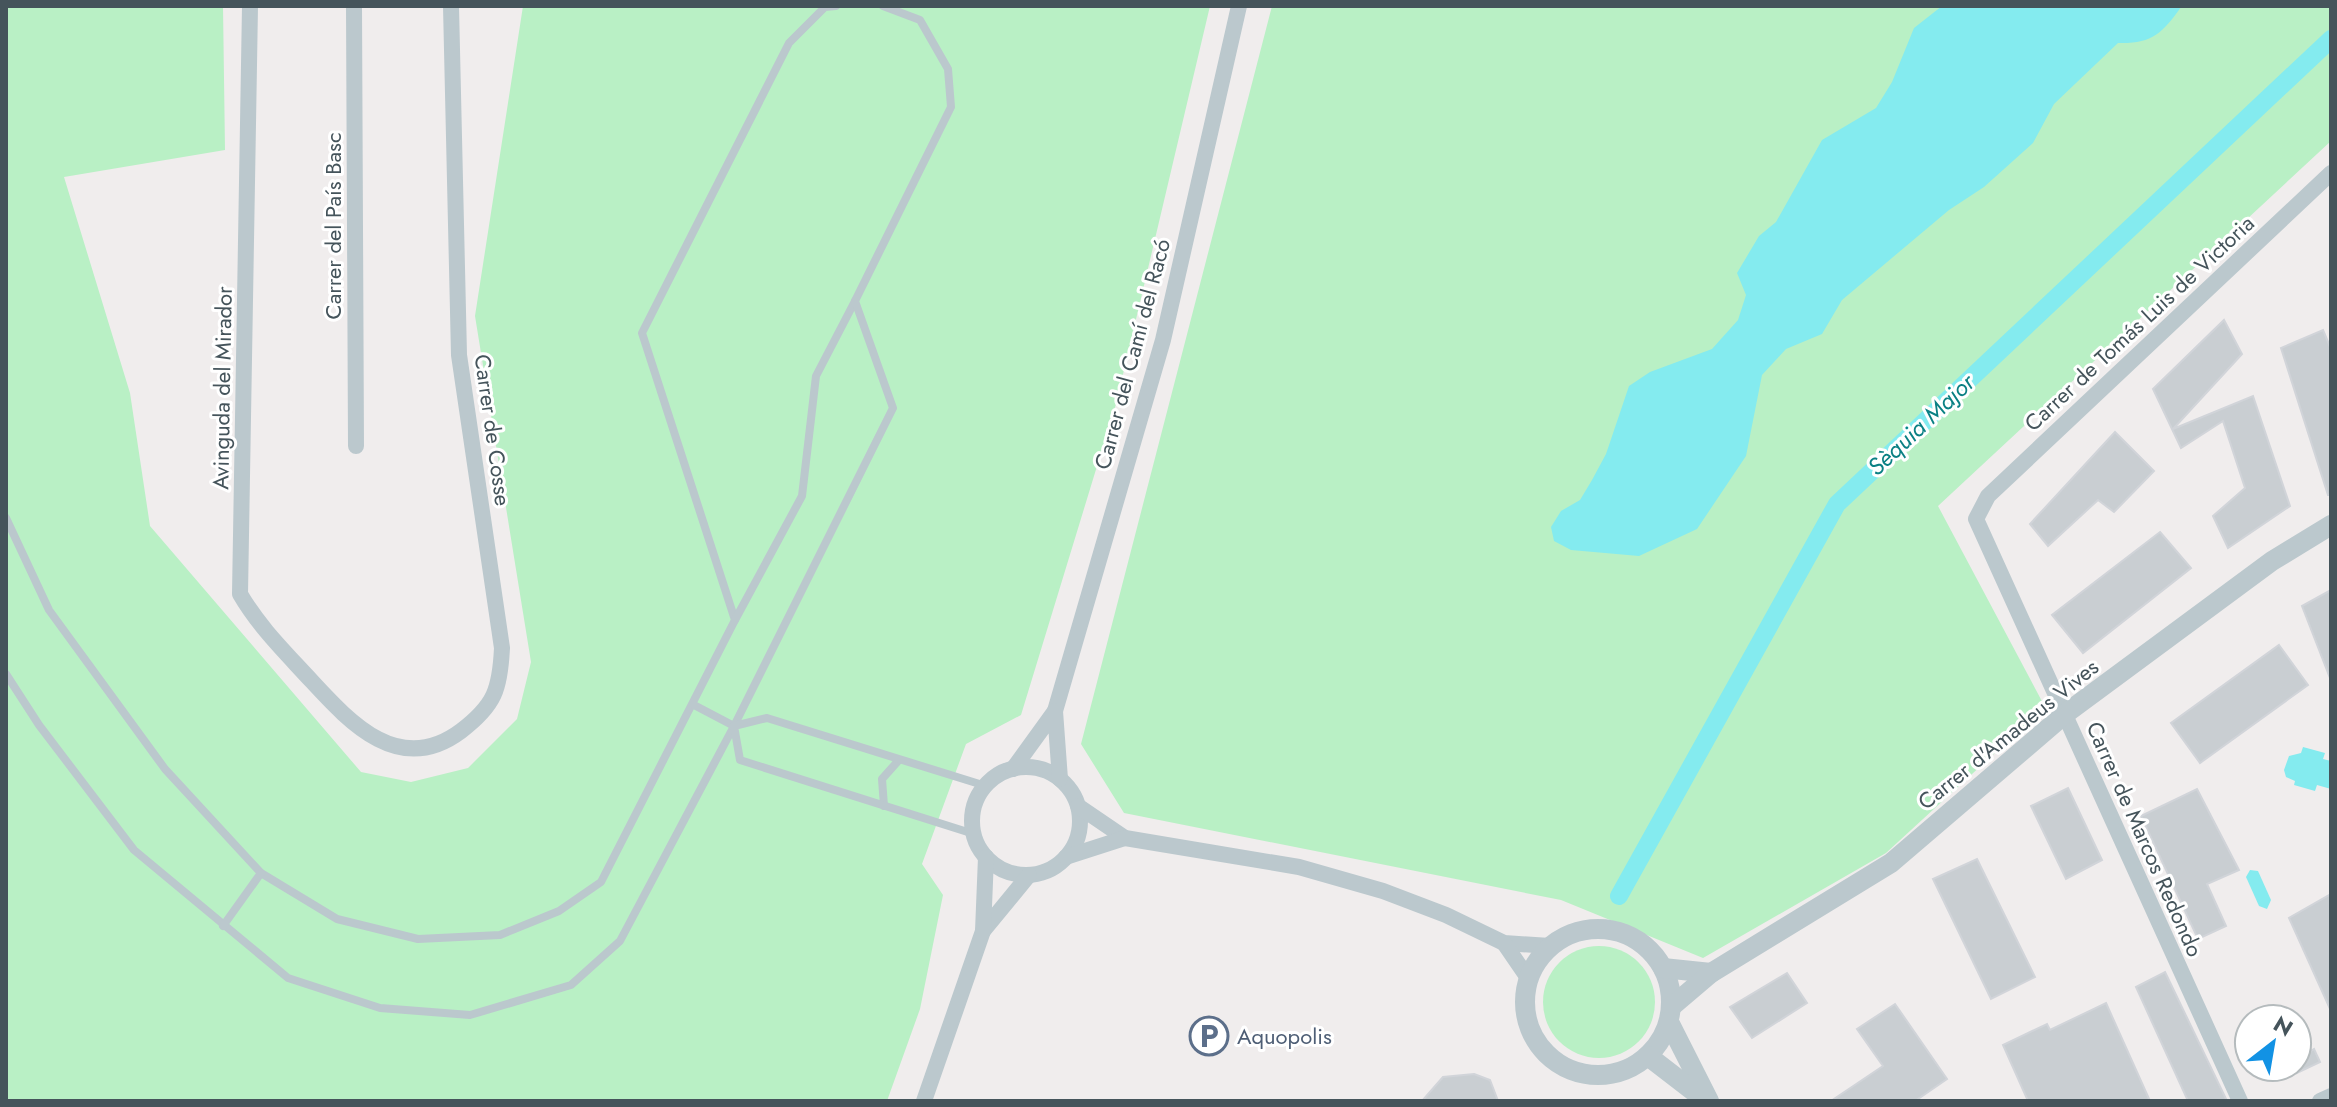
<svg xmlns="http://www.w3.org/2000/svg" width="2337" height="1107" font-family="Jost,sans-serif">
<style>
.green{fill:#b9f0c5}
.water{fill:#84ebef}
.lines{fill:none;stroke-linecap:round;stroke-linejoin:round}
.canal{stroke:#84ebef;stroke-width:18}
.building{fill:#c9ced2;stroke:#d1d4d9;stroke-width:2}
.service{stroke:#bbc8cd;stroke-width:8}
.minor{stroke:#bbc8cd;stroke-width:16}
.tertiary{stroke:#bbc8cd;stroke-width:20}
.labels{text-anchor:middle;stroke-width:6;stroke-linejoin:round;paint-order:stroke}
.street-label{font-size:22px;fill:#45545b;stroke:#fff}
.service-label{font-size:22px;fill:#4e5e75;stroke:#fff;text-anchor:start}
.water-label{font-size:24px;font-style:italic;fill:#0a8084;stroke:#fff}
</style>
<rect width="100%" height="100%" fill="#f0eded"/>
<!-- green -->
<g class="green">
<path d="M6 6H223L225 150 64 177 130 393 150 526 361 772 411 782 468 768 517 719 531 662 475 316 523 6H1210L1116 404 1021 715 966 744 922 864 943 895 920 1009 887 1101H6Z"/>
<path d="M1272 6H2331V141L1938 506 2045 707 1886 853 1703 958 1561 900 1124 813 1081 744Z"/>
<circle cx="1599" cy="1002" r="56"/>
</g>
<!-- water -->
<g class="water">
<path d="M1942 6 2181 7C2162 34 2151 44 2118 43L2054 104 2033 143 1984 187 1949 210 1842 300 1822 334 1786 349 1762 375 1746 456 1697 529 1639 556 1571 550 1554 541 1551 527 1561 511 1580 500 1592 480 1606 454 1629 386 1650 372 1712 349 1738 320 1746 295 1737 273 1759 236 1776 222 1822 140 1876 108 1892 82 1914 28Z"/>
<path d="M2303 747 2325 753 2323 759 2331 761V789L2317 785 2315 791 2294 785 2295 781 2286 777 2284 770 2289 756 2301 753Z"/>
<path d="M2250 870 2258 871 2271 900 2267 909 2259 906 2246 877Z"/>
</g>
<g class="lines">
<!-- canal -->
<path class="canal" d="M1619 896 1837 504 2331 39"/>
</g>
<!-- building -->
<g class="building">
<path d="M2224 320 2242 354 2173 429 2253 396 2290 506 2228 548 2213 516 2245 488 2223 421 2181 448 2153 389Z"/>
<path d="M2323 330 2331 349V495H2328L2281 348Z"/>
<path d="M2115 432 2154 471 2114 512 2098 500 2048 546 2030 524Z"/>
<path d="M2160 532 2191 568 2083 653 2052 615Z"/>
<path d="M2331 590V678H2330L2302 606Z"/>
<path d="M2279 645 2308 685 2200 763 2171 723Z"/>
<path d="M2068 788 2102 860 2066 879 2031 806Z"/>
<path d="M2197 789 2239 870 2207 884 2226 926 2198 939 2141 816Z"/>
<path d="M1977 859 2035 977 1991 999 1933 879Z"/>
<path d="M2331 894V1011L2289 918Z"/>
<path d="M2165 972 2227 1101H2188L2136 987Z"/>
<path d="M1787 973 1807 1003 1752 1038 1730 1007Z"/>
<path d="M2106 1003 2150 1101H2028L2003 1045 2047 1024 2050 1030Z"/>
<path d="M1895 1004 1947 1079 1915 1101H1831L1883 1066 1857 1029Z"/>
<path d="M2297 1021 2311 1051 2314 1049 2320 1062 2297 1073Z"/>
<path d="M1474 1074 1490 1080 1498 1101H1422L1443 1077Z"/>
</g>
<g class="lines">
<!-- service -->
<g class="service">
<path d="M6 518 49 610 165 769 261 873 337 919 418 939 500 935 559 911 601 882 735 620 642 333 789 43 825 7 836 6"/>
<path d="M735 620 802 496 816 376 855 301"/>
<path d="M6 674 39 725 134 850 288 978 380 1008 470 1015 571 985 620 941 734 726 893 408 855 301 951 107 948 69 920 20 883 6"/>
<path d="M694 705 734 726"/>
<path d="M884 806 882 779 898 761"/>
<path d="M974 834 740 760 734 726 767 718 986 786"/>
<path d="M223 926 261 873"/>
</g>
<!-- minor -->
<g class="minor">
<path d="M250 6 240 594C258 625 282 649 306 675 346 718 397 779 461 731 495 705 500 689 502 648L459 355 451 6"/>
<path d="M354 6 356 446"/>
<path d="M1055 711 1163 340 1239 6"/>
<circle cx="1026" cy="821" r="54"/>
<path d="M1013 769 1055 711 1060 779"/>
<path d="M1078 806 1125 838 1299 867 1383 891 1446 915 1504 943 1550 946"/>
<path d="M1066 857 1125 838"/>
<path d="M983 931 1029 875"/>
<path d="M1504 943 1528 978"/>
<path d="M924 1101 983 931 986 857"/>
<path d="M2240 1101 1976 519 1988 496 2331 173"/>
<path d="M2320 1101 2331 1096"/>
</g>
<!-- tertiary -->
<g class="tertiary">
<circle cx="1598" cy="1002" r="73"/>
<path d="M1663 968 1711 973"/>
<path d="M1671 1007 1711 973 1891 863 2065 714 2272 561 2331 525"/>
<path d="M1669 1022 1709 1101"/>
<path d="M1648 1056 1705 1100"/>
</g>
</g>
<!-- icons -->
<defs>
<g id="parking-ring" transform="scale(2)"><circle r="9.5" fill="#fff" stroke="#5c6f8a" stroke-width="1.5"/><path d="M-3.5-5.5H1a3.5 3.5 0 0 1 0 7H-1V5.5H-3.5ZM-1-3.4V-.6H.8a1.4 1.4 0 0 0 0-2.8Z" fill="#5c6f8a"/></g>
</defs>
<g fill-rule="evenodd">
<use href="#parking-ring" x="1209" y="1036"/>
</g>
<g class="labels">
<!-- street labels -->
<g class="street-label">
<text transform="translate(333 226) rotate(-90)" y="8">Carrer del País Basc</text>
<text transform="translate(2139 323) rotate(-43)" y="8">Carrer de Tomás Luis de Victoria</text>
<text transform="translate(1132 354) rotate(-75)" y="8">Carrer del Camí del Racó</text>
<text transform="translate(222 388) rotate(-89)" y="8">Avinguda del Mirador</text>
<text transform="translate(493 430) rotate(82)" y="8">Carrer de Cosse</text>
<text transform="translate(2008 734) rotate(-39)" y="8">Carrer d'Amadeus Vives</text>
<text transform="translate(2145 839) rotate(66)" y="8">Carrer de Marcos Redondo</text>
</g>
<!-- service labels -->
<g class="service-label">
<text x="1237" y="1044">Aquopolis</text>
</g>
<!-- water labels -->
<g class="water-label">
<text transform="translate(1921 425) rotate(-43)" y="8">Sèquia Major</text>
</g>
</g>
<!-- border -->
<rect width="2337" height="1107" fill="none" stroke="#45545b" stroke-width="16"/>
<!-- north arrow -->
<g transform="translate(2273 1043) rotate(31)"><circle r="38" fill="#ffffff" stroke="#b5bbbd" stroke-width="2"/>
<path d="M0-6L14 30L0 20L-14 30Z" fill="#1292e4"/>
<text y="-12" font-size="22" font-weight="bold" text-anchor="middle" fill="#45545b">N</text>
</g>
</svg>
